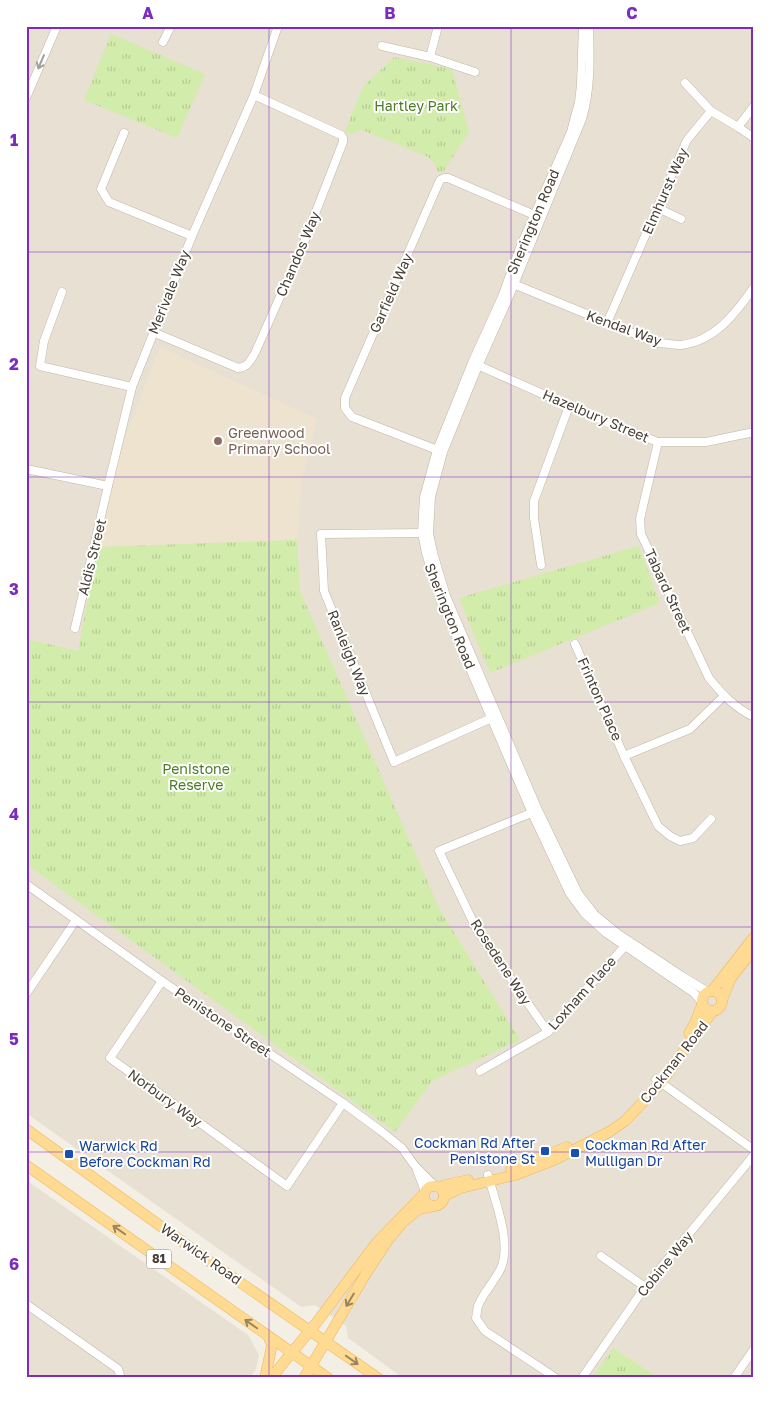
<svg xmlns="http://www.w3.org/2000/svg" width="780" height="1404" font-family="'Golos Text',sans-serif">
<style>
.residential{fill:#e8e0d3}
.education{fill:#eee3ce}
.park{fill:url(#park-tufts)}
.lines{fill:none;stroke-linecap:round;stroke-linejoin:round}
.minor-casing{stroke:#c0b6a7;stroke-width:9}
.major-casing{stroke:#edb85b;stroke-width:11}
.minor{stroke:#fff;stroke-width:8}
.major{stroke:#ffda93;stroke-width:10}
.oneway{stroke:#a39f9a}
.oneway2{stroke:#9a855f}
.grid{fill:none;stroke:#7b2cbf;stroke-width:1;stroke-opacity:0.55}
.education-dot{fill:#8d6e63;stroke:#fff;stroke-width:2}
.transit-dot{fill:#1a4fb4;stroke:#fff;stroke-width:2}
.labels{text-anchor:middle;stroke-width:4;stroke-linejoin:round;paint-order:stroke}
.shield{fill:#fff;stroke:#7e7971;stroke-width:1}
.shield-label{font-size:12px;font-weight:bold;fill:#473f34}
.park-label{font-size:14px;fill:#4b7d23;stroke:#fff}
.street-label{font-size:14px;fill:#473f34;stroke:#fff}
.education-label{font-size:14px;fill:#785e54;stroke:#fff;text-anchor:start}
.transit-label{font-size:14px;fill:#164399;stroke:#fff;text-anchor:start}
.neatline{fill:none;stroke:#7b2cbf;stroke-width:2}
.grid-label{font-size:16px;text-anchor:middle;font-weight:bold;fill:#7b2cbf}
</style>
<defs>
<pattern id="park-tufts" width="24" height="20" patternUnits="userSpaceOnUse" patternTransform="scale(1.25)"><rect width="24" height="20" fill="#d2ecab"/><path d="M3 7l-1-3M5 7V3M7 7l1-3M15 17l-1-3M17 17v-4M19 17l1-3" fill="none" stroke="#b6cb94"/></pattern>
</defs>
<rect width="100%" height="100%" fill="#f4efe5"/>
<!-- residential -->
<g class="residential">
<path d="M26 26H754V1378H403L348 1338 346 1326 315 1305 301 1307 26 1113Z"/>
<path d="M26 1180 248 1335 259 1355 256 1369 250 1378H26Z"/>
</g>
<!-- education -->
<path class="education" d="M160 347 317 419 302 479 297 540 98 547 115 463Z"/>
<!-- park -->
<g class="park">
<path d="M111 34 205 74 177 138 84 100Z"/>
<path d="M394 57 452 69 469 132 443 172H438L434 163 428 157 362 130 356 132 352 135 345 131 363 87Z"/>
<path d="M297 540 300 591 440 910 520 1040 432 1081 395 1132 26 864V639L78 651 98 547Z"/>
<path d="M639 546 660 603 490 673 459 598Z"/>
<path d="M613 1348 659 1378H592Z"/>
</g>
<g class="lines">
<!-- minor casing -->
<g class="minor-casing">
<g id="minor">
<path d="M583 26 581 85 579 102 571 132 521 245 502 297 472 363 437 450 424 497 422 533 426 553 440 599 532 813 570 894 584 913 606 933 694 993 702 1002"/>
<path d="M589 26C590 57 591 89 582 119L508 299 478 366 443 452 431 497 429 533 433 553 446 596 538 810 578 893 594 914 617 933 682 976 708 992"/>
<path d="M163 42 171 26"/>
<path d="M382 46 430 57 475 72"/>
<path d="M430 57 438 26"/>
<path d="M685 83 711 111"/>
<path d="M26 98 57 26"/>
<path d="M738 127 754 106"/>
<path d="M124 133 101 189 109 202 192 236"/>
<path d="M658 208 681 219"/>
<path d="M511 283 657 343C665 343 673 345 681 345 715 341 736 313 754 287"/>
<path d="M62 292 44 341 40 366 132 387"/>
<path d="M607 323 687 140 711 111 738 127 754 138"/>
<path d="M153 332 238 368C248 367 250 361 255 353L303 245 343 142V138L341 135 254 95"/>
<path d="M475 364 615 426 658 442H706L754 432"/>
<path d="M658 442 640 519 641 534 709 678C722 694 735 708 754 717"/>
<path d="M440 451 352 417 345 408V398L440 180 444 178H448L539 217"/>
<path d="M26 469 108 486 132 387 192 236 254 95 278 26"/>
<path d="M426 533 321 534 324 591 394 762 496 716"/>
<path d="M541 565 534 518V501L569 406"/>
<path d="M75 628 108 486"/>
<path d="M575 644 624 756 690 729 724 696"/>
<path d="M624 756 658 826 670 836 680 841 693 838 711 819"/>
<path d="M536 811 439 851 478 932 548 1032"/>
<path d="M26 884 162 981 343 1103 381 1131 402 1148 415 1166 435 1186"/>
<path d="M162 981 110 1058 287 1186 343 1103"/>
<path d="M26 994 76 920"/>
<path d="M480 1071 548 1032 626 945"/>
<path d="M656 1079 754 1150"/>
<path d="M417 1170 425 1191"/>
<path d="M488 1175C495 1201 513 1245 500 1270 494 1282 483 1293 478 1306 477 1309 477 1314 476 1318L485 1331 556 1378"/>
<path d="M601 1256 645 1287"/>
<path d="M26 1304 118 1369 121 1378"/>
<path d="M582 1378 645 1287 754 1155"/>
<path d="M734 1378 754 1349"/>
</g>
</g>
<!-- major casing -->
<g class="major-casing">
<g id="major">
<circle cx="712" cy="1001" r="10"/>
<path d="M712 991 754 937"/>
<path d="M722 1000 731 978 754 949"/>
<path d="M689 1033 695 1023 702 1005"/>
<path d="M26 1129 202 1256 378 1378"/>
<path d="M26 1165 328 1378"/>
<path d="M511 1169 567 1147"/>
<circle cx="434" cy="1196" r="10"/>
<path d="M440 1188 445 1185 468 1180"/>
<path d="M444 1196 461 1188 515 1175 554 1160 609 1132 625 1121 661 1083 700 1028 713 1011"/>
<path d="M265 1378 272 1345 268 1336"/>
<path d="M271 1378 317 1322 377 1242 424 1194"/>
<path d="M304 1378 367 1272 388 1240 403 1222 419 1209 434 1206"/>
</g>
</g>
<!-- minor -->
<use href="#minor" class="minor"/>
<!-- major -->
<use href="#major" class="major"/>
</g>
<!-- one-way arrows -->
<defs><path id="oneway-shaft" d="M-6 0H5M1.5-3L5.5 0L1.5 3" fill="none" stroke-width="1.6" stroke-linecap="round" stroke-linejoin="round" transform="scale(1.25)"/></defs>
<use class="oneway" href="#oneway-shaft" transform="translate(41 62) rotate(113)"/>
<g class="oneway2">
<use href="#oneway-shaft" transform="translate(119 1230) rotate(-145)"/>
<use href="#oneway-shaft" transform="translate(350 1300) rotate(121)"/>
<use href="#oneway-shaft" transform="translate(251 1324) rotate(-145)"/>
<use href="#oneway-shaft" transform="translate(352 1360) rotate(35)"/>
</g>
<!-- grid -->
<path class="grid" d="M269 26V1378M511 26V1378M26 252H754M26 477H754M26 702H754M26 927H754M26 1152H754"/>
<!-- markers -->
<circle class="education-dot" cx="218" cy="441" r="5"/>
<g class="transit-dot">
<rect x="540" y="1146" width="10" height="10" rx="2.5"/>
<rect x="570" y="1148" width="10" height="10" rx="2.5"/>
<rect x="64" y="1149" width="10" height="10" rx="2.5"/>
</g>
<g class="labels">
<!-- shield labels -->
<rect class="shield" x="146.5" y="1249.5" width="25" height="19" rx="4"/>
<g class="shield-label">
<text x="159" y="1263">81</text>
</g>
<!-- park labels -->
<g class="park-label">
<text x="416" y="111">Hartley Park</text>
<text x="196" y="774">Penistone<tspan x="196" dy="16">Reserve</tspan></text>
</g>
<!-- street labels -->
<g class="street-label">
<text transform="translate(665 191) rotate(-66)" y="5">Elmhurst Way</text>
<text transform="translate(533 222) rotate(-67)" y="5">Sherington Road</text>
<text transform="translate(298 254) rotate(-67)" y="5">Chandos Way</text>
<text transform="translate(169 292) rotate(-68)" y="5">Merivale Way</text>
<text transform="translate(391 293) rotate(-66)" y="5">Garfield Way</text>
<text transform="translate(624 328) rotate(20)" y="5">Kendal Way</text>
<text transform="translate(596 416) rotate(23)" y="5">Hazelbury Street</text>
<text transform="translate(92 557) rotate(-76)" y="5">Aldis Street</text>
<text transform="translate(668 591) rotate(65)" y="5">Tabard Street</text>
<text transform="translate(450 616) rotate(68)" y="5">Sherington Road</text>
<text transform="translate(349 653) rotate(68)" y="5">Ranleigh Way</text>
<text transform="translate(600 699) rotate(66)" y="5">Frinton Place</text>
<text transform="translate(501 962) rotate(57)" y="5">Rosedene Way</text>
<text transform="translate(582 993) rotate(-48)" y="5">Loxham Place</text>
<text transform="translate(223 1022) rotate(34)" y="5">Penistone Street</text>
<text transform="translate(674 1062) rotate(-52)" y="5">Cockman Road</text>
<text transform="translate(165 1098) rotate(36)" y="5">Norbury Way</text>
<text transform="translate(201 1254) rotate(35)" y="5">Warwick Road</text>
<text transform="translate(665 1264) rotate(-51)" y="5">Cobine Way</text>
</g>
<!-- education labels -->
<g class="education-label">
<text x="228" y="438">Greenwood<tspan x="228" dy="16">Primary School</tspan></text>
</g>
<!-- transit labels -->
<g class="transit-label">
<text x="535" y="1148" text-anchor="end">Cockman Rd After<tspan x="535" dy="16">Penistone St</tspan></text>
<text x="585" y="1150">Cockman Rd After<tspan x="585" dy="16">Mulligan Dr</tspan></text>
<text x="79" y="1151">Warwick Rd<tspan x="79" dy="16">Before Cockman Rd</tspan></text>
</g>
</g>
<!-- border -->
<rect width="780" height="1404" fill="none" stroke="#ffffff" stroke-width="55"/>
<rect x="28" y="28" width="724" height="1348" class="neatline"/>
<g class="grid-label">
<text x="148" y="19">A</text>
<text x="390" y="19">B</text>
<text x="632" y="19">C</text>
<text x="14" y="146">1</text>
<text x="14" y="370">2</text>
<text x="14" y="595">3</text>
<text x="14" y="820">4</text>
<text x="14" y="1045">5</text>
<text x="14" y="1270">6</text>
</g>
</svg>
